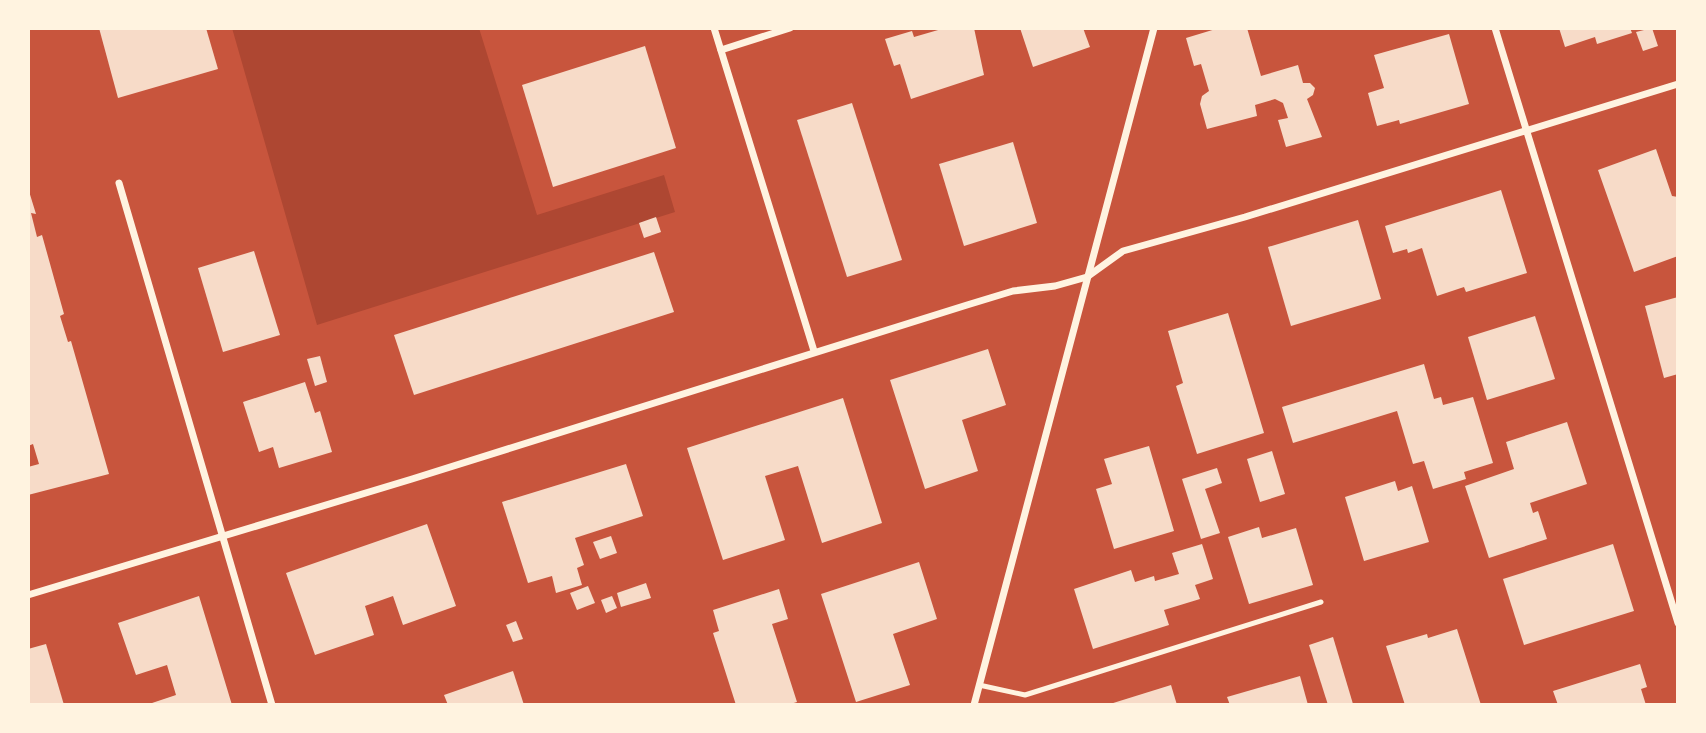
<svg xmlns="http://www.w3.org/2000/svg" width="1706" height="733" font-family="Roboto,sans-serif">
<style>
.green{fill:#ae4732}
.building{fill:#f7dbc8}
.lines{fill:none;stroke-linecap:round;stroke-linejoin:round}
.service{stroke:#fff3e0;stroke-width:5}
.minor{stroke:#fff3e0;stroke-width:7}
</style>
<rect width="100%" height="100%" fill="#c8553d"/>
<!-- green -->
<path class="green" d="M232 28H479L537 215 664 175 675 212 317 325Z"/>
<!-- building -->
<g class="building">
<path d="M99 28H206L218 69 118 98Z"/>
<path d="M945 28H974L984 75 911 99 900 64 894 66 885 39 912 31 914 37Z"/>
<path d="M1020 28H1083L1090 47 1033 67Z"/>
<path d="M1219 28H1247L1261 76 1298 65 1303 83H1310L1315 88 1313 95 1307 99 1322 137 1286 147 1278 120 1288 118 1283 103 1275 99 1255 105 1257 116 1207 129 1200 104 1202 96 1209 91 1201 64 1194 66 1186 38Z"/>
<path d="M1559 28H1630L1632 33 1597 44 1595 37 1565 47Z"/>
<path d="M1652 28 1658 46 1643 51 1636 32Z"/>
<path d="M1449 34 1469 104 1400 124 1399 120 1377 126 1368 93 1384 88 1374 55Z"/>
<path d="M645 46 676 148 553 187 522 85Z"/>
<path d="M852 103 902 260 847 277 797 120Z"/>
<path d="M1013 142 1037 223 964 246 939 164Z"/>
<path d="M1656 149 1672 196 1678 197V256L1634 272 1598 170Z"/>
<path d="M28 188 36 214 31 213 37 237 42 235 64 314 60 316 68 342 71 341 109 474 28 495V467L39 464 33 444 28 446Z"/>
<path d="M1501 190 1527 273 1466 292 1464 287 1437 296 1422 248 1408 253 1407 249 1393 253 1385 226Z"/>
<path d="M656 217 661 232 644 238 639 223Z"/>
<path d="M1358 220 1381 299 1291 326 1268 247Z"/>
<path d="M254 251 280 335 223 352 198 268Z"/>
<path d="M654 252 674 312 414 395 394 335Z"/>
<path d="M1678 297V374L1664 378 1645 306Z"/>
<path d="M1228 313 1264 433 1197 454 1176 386 1183 383 1168 331Z"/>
<path d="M1535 316 1555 379 1487 400 1468 337Z"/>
<path d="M988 349 1006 405 962 420 978 471 925 489 890 380Z"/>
<path d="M320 356 327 382 315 386 307 359Z"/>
<path d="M1424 364 1434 399 1441 397 1443 405 1473 397 1493 463 1464 472 1466 479 1433 489 1424 461 1413 464 1397 411 1293 443 1282 407Z"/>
<path d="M305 382 315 413 320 411 332 452 279 468 273 447 259 452 243 402Z"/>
<path d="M843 398 882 523 822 543 798 466 765 476 785 540 723 560 687 448Z"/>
<path d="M1567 422 1587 484 1530 503 1533 513 1538 511 1547 539 1489 558 1465 486 1514 469 1506 442Z"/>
<path d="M1149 446 1174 531 1114 549 1096 489 1112 484 1104 459Z"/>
<path d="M1272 451 1285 494 1260 502 1247 459Z"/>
<path d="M626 464 643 516 575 538 584 565 577 568 582 585 556 593 552 576 528 583 502 502Z"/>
<path d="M1217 468 1222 483 1205 489 1220 533 1201 539 1182 479Z"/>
<path d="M1395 481 1398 491 1412 486 1429 542 1364 561 1345 497Z"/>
<path d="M427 524 456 606 403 625 393 596 365 606 374 635 315 655 286 573Z"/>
<path d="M1259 527 1262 538 1296 528 1313 585 1249 604 1228 537Z"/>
<path d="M611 536 617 553 600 559 593 542Z"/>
<path d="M1202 544 1213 579 1195 585 1200 599 1164 610 1169 625 1093 649 1074 589 1131 570 1135 582 1154 576 1155 581 1179 574 1172 553Z"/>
<path d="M1613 544 1634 611 1524 645 1503 579Z"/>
<path d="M919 562 937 619 893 634 910 685 856 702 821 594Z"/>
<path d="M646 583 651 598 621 607 617 593Z"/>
<path d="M588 586 595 603 577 610 570 593Z"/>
<path d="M779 589 788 619 772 624 797 702 787 705H736L713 633 719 631 713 610Z"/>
<path d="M199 596 232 705H146L176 695 167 665 136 675 118 623Z"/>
<path d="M612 596 617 608 606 613 601 600Z"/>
<path d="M516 621 523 639 513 642 506 625Z"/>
<path d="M1457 629 1481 705H1405L1386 646 1427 634 1428 638Z"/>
<path d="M1333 637 1353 704 1328 705 1309 645Z"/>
<path d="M46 644 64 705H28V649Z"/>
<path d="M1640 664 1647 687 1641 689 1646 705H1558L1553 691Z"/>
<path d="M513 671 524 705H448L444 695Z"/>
<path d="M1300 676 1308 705H1230L1227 697Z"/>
<path d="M1171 685 1177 705H1110V704Z"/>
</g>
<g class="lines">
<!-- service -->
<path class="service" d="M979 685 1025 695 1321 602"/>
<!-- minor -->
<g class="minor">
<path d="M714 28 814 351"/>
<path d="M1495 28 1678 623"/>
<path d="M721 50 790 28"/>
<path d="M119 183 272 705"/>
<path d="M28 595 412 479 967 305 1013 291 1055 286 1087 277 1123 251 1245 217 1678 84"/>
<path d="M974 705 1154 28"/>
</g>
</g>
<!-- border -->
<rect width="1706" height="733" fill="none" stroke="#fff3e0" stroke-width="60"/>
</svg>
